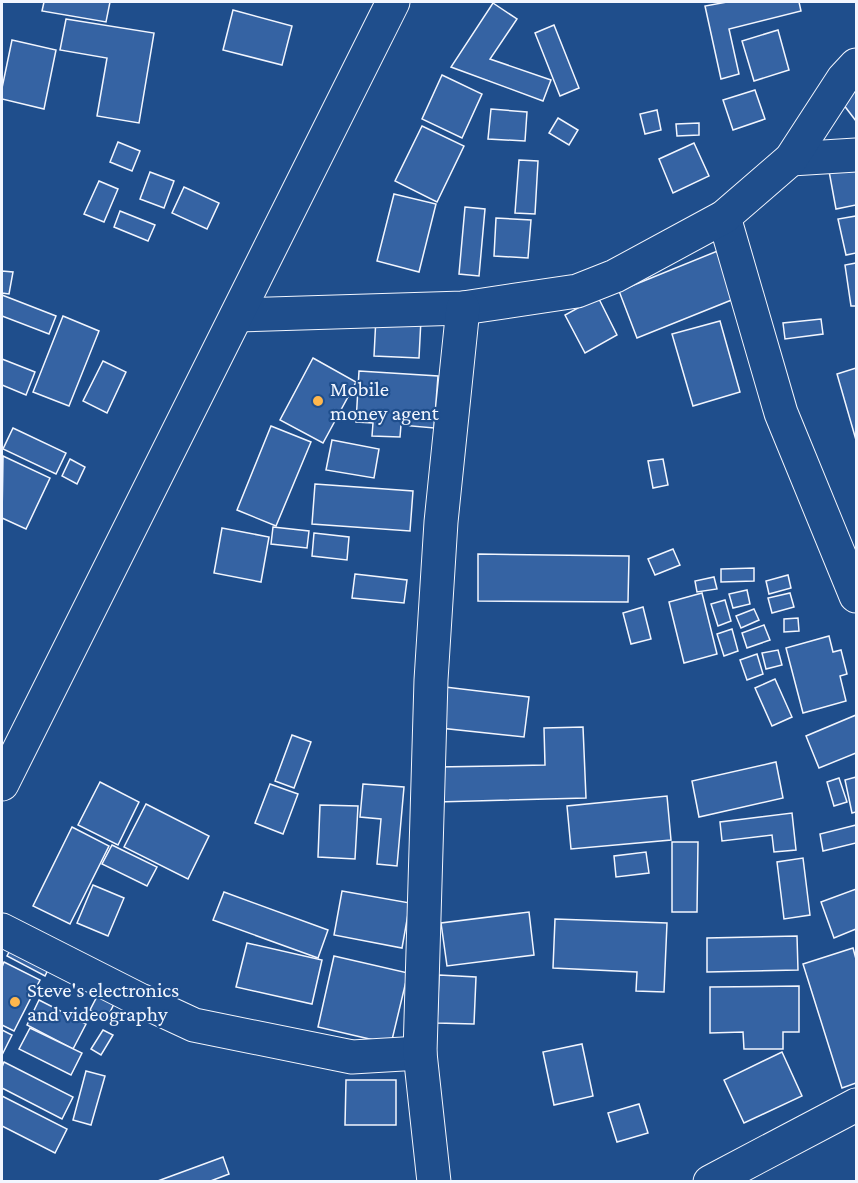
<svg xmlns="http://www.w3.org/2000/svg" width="858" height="1183" font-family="'Crimson Pro',serif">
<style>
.building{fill:#3563a3;stroke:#f2f6ff;stroke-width:1.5}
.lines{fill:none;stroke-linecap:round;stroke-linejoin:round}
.minor-casing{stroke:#f2f6ff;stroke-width:35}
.highway-casing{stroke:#f2f6ff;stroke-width:35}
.minor{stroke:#1f4e8c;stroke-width:33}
.highway{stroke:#1f4e8c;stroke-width:33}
.poi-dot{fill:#ffb74d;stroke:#1f4e8c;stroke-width:2}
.labels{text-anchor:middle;stroke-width:4.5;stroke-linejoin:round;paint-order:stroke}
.poi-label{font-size:21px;fill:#f2f6ff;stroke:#1f4e8c;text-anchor:start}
</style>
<rect width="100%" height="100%" fill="#1f4e8c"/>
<!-- building -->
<g class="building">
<path d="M44 2H110L106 22 42 11Z"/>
<path d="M727 2H799L801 11 729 29 739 74 721 79 705 6Z"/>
<path d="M493 3 517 19 490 59 551 80 543 101 451 67Z"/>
<path d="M233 10 292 26 282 65 223 50Z"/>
<path d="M66 19 154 33 139 123 97 116 107 58 60 50Z"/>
<path d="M554 25 579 88 560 96 535 33Z"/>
<path d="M778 30 789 70 754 81 742 41Z"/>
<path d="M12 40 56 50 44 109 2 99V88Z"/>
<path d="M442 75 482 94 462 138 422 119Z"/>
<path d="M856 87V121L840 100Z"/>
<path d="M755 90 765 119 733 130 723 100Z"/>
<path d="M491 109 527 112 525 141 488 139Z"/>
<path d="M657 110 661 130 645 134 640 114Z"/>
<path d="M558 118 578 130 569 145 549 133Z"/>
<path d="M699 123V135L677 136 676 124Z"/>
<path d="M422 126 464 146 437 202 395 181Z"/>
<path d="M118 142 140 151 132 171 110 162Z"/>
<path d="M694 143 709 176 673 193 659 159Z"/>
<path d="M519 160 538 161 535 214 515 213Z"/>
<path d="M856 166V205L836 209 829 171Z"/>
<path d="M150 172 174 181 164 208 140 199Z"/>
<path d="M99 181 118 189 104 222 84 214Z"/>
<path d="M184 187 219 203 207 229 172 213Z"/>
<path d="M394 194 436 204 419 272 377 261Z"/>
<path d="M465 207 485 209 479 276 459 274Z"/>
<path d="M120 211 155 225 148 241 114 227Z"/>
<path d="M856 216V253L846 255 838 219Z"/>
<path d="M496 218 531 220 528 258 494 256Z"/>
<path d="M720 250 739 297 637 338 619 291Z"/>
<path d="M856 263V306H851L845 265Z"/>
<path d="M2 271 13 272 9 294 2 293Z"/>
<path d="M2 295 56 316 49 334 2 316Z"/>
<path d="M598 297 617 335 585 353 565 315Z"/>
<path d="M63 316 99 331 69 406 33 392Z"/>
<path d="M376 317 421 319 419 358 374 356Z"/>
<path d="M821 319 823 334 785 339 783 323Z"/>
<path d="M720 321 740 392 693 406 672 334Z"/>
<path d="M313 358 356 382 323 443 280 420Z"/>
<path d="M2 359 35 372 26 395 2 385Z"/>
<path d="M103 361 126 372 107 413 83 401Z"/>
<path d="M856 368V440L837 374Z"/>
<path d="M359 371 438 376 434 428 401 425 400 437 372 436 373 423 356 422Z"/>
<path d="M271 426 311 442 276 526 237 510Z"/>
<path d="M13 428 66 453 56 474 3 449Z"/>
<path d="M332 440 379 449 374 478 326 470Z"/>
<path d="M3 456 50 478 26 529 2 518Z"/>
<path d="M70 459 85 467 77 484 62 476Z"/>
<path d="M663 459 668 485 653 488 648 461Z"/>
<path d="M315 484 413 491 410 531 312 524Z"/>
<path d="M273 527 309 531 307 548 271 544Z"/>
<path d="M222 528 269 537 261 582 214 573Z"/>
<path d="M314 533 349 537 347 560 312 556Z"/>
<path d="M673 549 680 565 655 575 648 559Z"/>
<path d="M478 554 629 556 628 602 478 601Z"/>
<path d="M754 568V581L721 582V569Z"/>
<path d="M355 574 407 580 404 603 352 598Z"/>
<path d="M788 575 791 588 769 594 766 581Z"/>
<path d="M714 577 717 589 697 592 695 581Z"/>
<path d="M747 590 750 604 733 608 729 594Z"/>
<path d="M702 593 717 654 684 663 669 602Z"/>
<path d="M790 593 794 607 772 613 768 598Z"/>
<path d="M725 600 731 621 718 626 711 604Z"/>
<path d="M643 607 651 639 631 644 623 613Z"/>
<path d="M754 609 759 620 741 628 736 616Z"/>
<path d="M798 618 799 631 784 632V619Z"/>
<path d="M764 625 770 640 747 648 742 633Z"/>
<path d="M732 629 738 651 724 656 717 634Z"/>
<path d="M829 636 833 652 841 650 847 674 840 676 846 701 803 713 786 648Z"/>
<path d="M778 650 782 665 766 669 762 653Z"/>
<path d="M757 654 763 674 747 680 740 660Z"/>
<path d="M775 679 792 717 772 726 755 688Z"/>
<path d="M445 687 529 697 524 737 440 728Z"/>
<path d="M856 715V753L819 768 806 736Z"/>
<path d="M583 727 586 798 437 802V767L545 765 544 728Z"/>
<path d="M292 735 311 742 294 788 275 781Z"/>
<path d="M776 762 783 798 699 817 692 781Z"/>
<path d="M856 777V812L852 813 845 780Z"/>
<path d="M839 778 847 802 834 806 827 782Z"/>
<path d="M100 782 139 802 118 845 78 825Z"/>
<path d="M270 784 298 794 283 834 255 823Z"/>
<path d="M363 784 404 787 397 866 377 864 381 819 360 817Z"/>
<path d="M667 796 671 840 571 849 567 806Z"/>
<path d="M146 804 209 836 188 879 124 847Z"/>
<path d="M320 805 358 806 355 859 318 857Z"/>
<path d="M792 813 796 850 774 852 772 835 722 841 720 822Z"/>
<path d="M856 825V843L823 851 820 834Z"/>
<path d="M72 827 109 846 70 924 33 906Z"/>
<path d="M672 842H698L697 912H672Z"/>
<path d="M112 845 157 867 147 886 102 864Z"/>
<path d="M646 852 649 873 616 877 614 856Z"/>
<path d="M803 858 810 915 784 919 777 862Z"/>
<path d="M93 885 124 898 108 936 77 923Z"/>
<path d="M856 889V929L834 938 821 902Z"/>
<path d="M342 891 410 903 402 948 334 935Z"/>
<path d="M224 892 328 930 318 958 213 920Z"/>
<path d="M529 912 534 955 447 966 441 923Z"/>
<path d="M555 919 667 923 664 992 636 991 637 972 553 968Z"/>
<path d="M797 936 798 970 707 972V938Z"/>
<path d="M15 941 53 959 45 976 7 956Z"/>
<path d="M247 943 322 960 312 1004 236 987Z"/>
<path d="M853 948 856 959V1083L842 1088 803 964Z"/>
<path d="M334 956 408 973 391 1044 318 1027Z"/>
<path d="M4 962 40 980 14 1031 2 1025V967Z"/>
<path d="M439 975 476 977 474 1024 437 1023Z"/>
<path d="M103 985 119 994 107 1018 90 1010Z"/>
<path d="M799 986V1032H783V1049H744L743 1032 710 1033V987Z"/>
<path d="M39 1000 86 1024 73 1049 27 1025Z"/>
<path d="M30 1028 82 1053 71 1075 19 1049Z"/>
<path d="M2 1030 12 1035 2 1055Z"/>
<path d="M103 1030 113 1035 101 1055 91 1049Z"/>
<path d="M582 1044 593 1096 554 1105 543 1052Z"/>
<path d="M782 1052 802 1096 744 1123 724 1080Z"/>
<path d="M4 1062 73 1097 62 1119 2 1088V1067Z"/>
<path d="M86 1071 105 1076 91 1125 73 1120Z"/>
<path d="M346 1080H396V1125H345Z"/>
<path d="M2 1096 67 1129 55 1153 2 1126Z"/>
<path d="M639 1104 648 1133 617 1142 608 1113Z"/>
<path d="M223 1157 229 1174 208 1182H155Z"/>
</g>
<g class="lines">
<!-- minor casing -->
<g class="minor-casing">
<g id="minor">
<path d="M791 159 856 155"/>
<path d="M724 217 781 413 856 596"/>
<path d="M237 315 463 308 577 291 615 276 724 217 791 159 843 79 856 65"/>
<path d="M2 930 140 1000 194 1025 352 1057 420 1053"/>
<path d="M434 1182 420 1053 431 680 441 522 463 308"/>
<path d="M710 1182 856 1105"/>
</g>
</g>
<!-- highway casing -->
<g class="highway-casing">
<path id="highway" d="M2 784 393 2"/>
</g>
<!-- minor -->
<use href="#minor" class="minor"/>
<!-- highway -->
<use href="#highway" class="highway"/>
</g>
<!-- markers -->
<g class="poi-dot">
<circle cx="318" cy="401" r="6"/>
<circle cx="15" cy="1002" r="6"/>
</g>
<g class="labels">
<!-- poi labels -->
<g class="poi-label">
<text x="330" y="396">Mobile<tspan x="330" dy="24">money agent</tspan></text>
<text x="27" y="997">Steve's electronics<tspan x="27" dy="24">and videography</tspan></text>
</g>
</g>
<!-- border -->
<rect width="858" height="1183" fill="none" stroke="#f2f6ff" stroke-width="6"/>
</svg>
